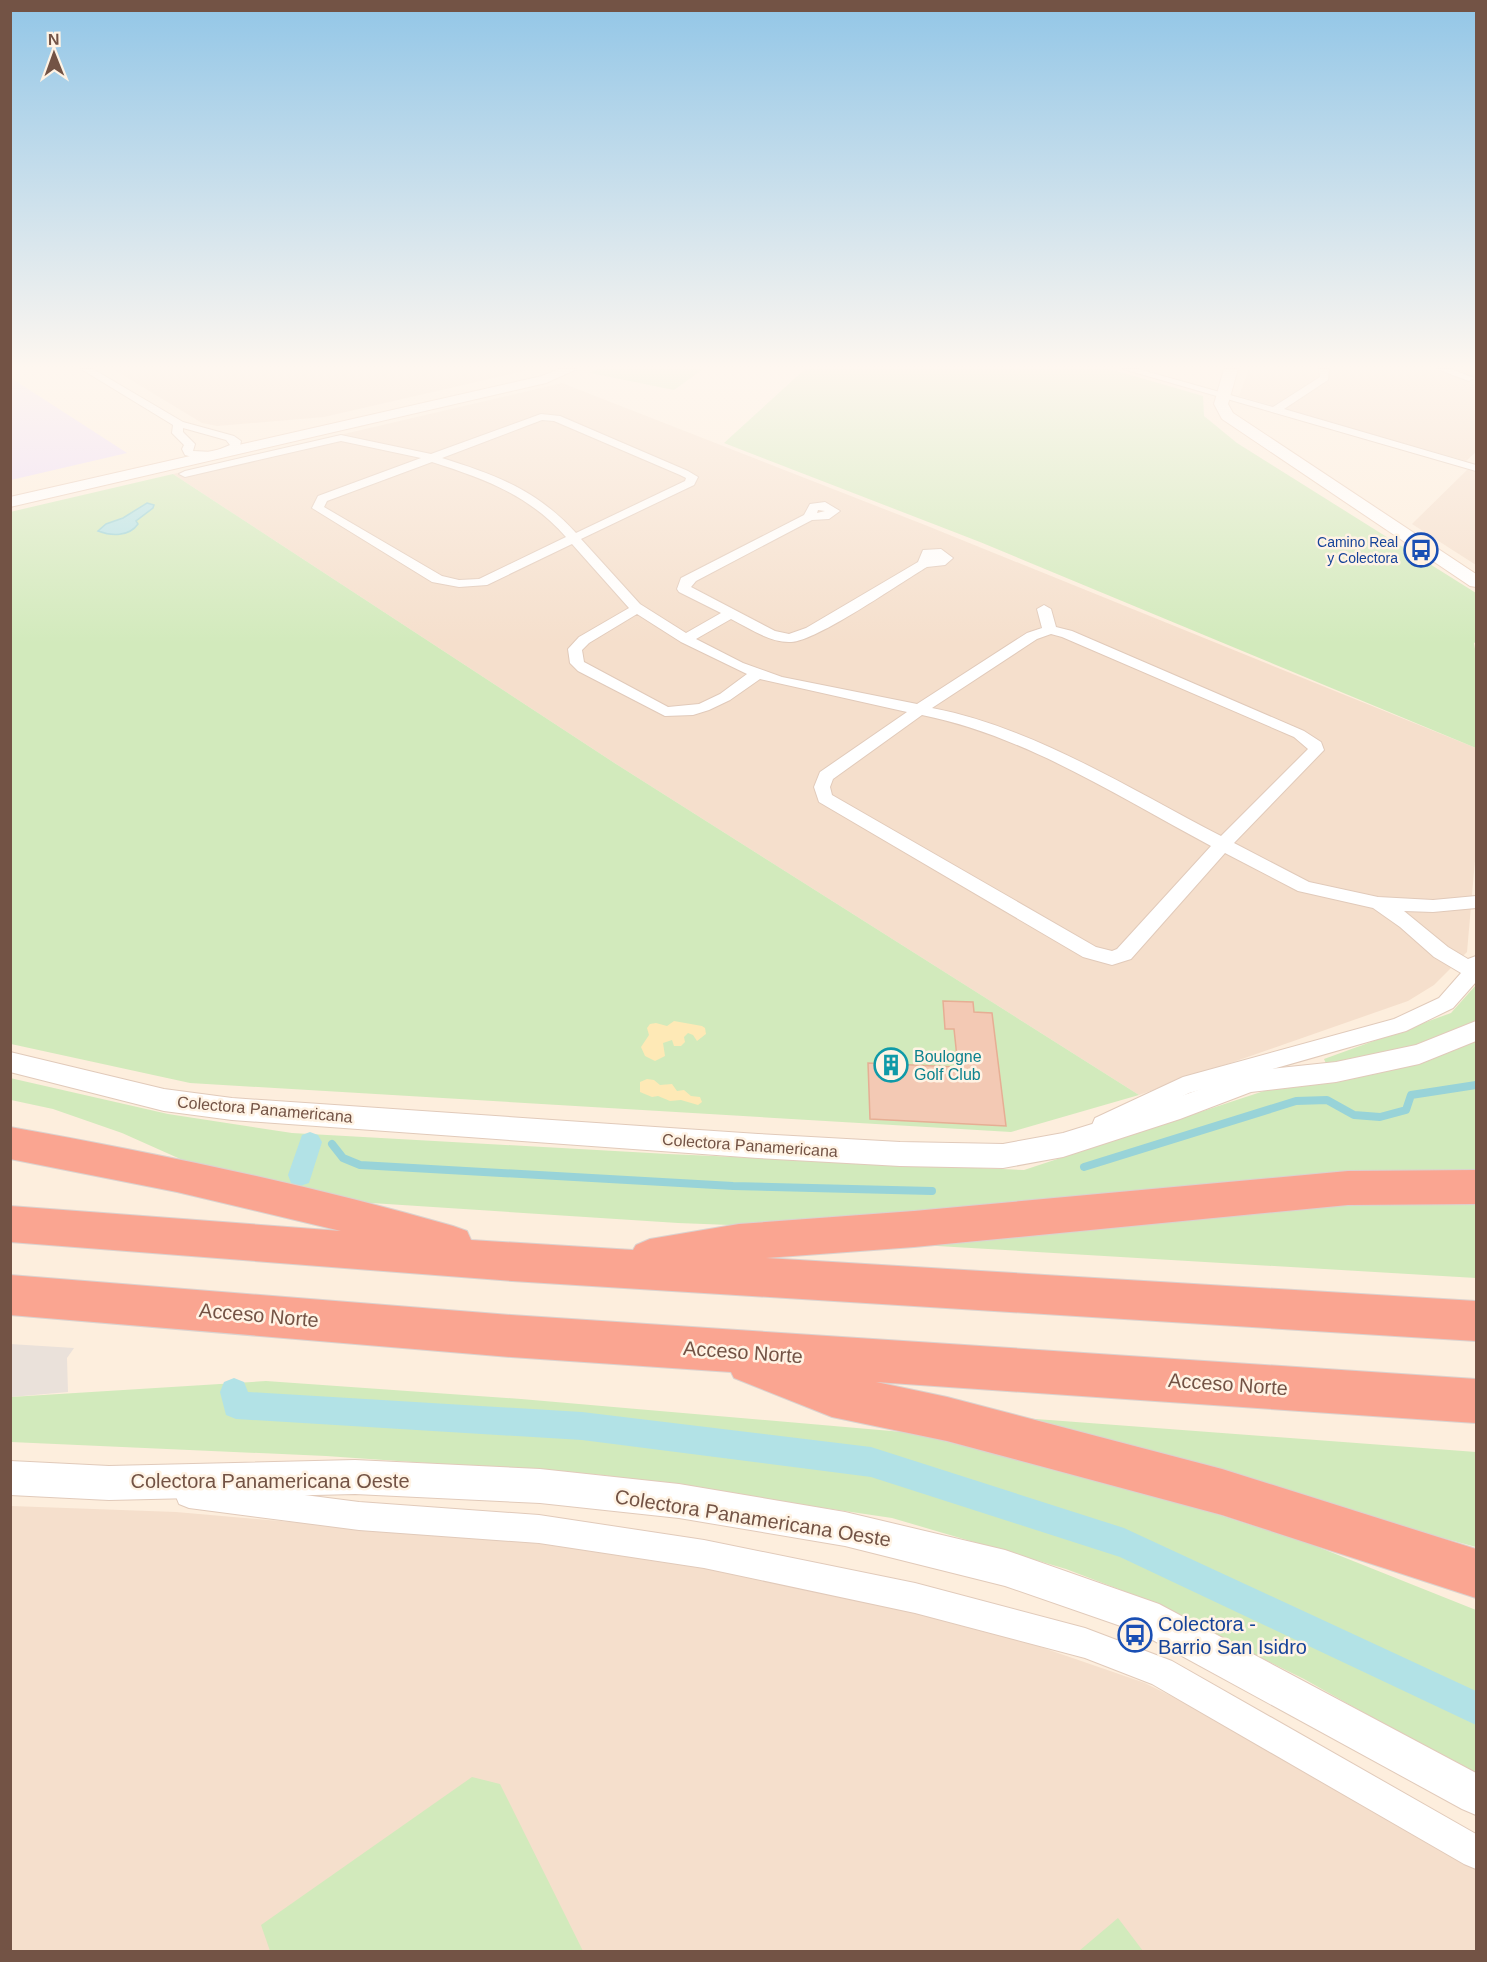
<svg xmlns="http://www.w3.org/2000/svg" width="1487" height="1962" font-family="Arial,sans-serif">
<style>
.residential{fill:#f5dfcc}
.industrial{fill:#eae1da}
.education{fill:#ecdbf9}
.green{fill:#d2eabc}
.sand{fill:#fee9b6}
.water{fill:#b2e2e6;stroke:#98d3d8;stroke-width:1.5}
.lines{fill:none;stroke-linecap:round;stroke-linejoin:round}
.stream{stroke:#98d3d8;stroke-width:8}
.canal{fill:#b2e2e6;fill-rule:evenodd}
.building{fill:#f3c9b4;stroke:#e6ae94;stroke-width:1.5}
.minor-casing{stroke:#e1caba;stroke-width:2}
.tertiary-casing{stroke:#e1caba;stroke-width:2}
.secondary-casing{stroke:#e8ccb9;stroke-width:2}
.motorway-casing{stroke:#dbd2cf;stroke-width:2}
.minor{fill:#fff;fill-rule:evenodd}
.tertiary{fill:#fff;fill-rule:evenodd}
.secondary{fill:#fff;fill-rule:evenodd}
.motorway{fill:#faa591;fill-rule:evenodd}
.labels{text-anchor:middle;stroke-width:5;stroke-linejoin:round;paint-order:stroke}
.far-transit-label{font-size:14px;fill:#164399;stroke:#fff3e4;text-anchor:end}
.culture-label{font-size:16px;fill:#0d838f;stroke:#fff3e4;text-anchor:start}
.street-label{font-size:16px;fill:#735345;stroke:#fff3e4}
.near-street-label{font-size:20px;fill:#735345;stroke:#fff3e4}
.near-transit-label{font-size:20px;fill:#164399;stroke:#fff3e4;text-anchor:start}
</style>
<rect width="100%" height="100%" fill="#fdeedd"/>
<!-- residential -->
<g class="residential">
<path d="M113 369H533L324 417 217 426 202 423Z"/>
<path d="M1249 369H1476V452L1466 461 1239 396Z"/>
<path d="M562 383 925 525 1476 748V849L1467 952 1434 985 1408 1001 1139 1095 616 764 173 474Z"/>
<path d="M1468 469 1476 471V565L1412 524Z"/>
<path d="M11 1506 176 1512 649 1553 965 1621 1145 1683 1281 1751 1476 1865V1951L11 1952Z"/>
</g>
<!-- industrial -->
<path class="industrial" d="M10 1344 74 1348 67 1358 68 1392 11 1397Z"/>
<!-- education -->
<path class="education" d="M10 378H11L127 453 11 480Z"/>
<!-- green -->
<g class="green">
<path d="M596 369H703L674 390 590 373Z"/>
<path d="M805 369H1110L1203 396 1204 416 1237 443 1476 593V642L1474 643 1476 655V748L980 542 724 443Z"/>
<path d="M173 474 616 764 1139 1095 1011 1132 190 1083 11 1044 10 512Z"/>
<path d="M1476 985V1020C1432 1048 1377 1053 1327 1066L1324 1059 1451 1013Z"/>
<path d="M1476 1037V1175L756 1226 678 1223 356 1202 196 1166 122 1133 53 1109 11 1100 10 1078 168 1114 292 1133 668 1154 1024 1170 1267 1090 1379 1073Z"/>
<path d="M1369 1200H1476V1278L886 1243Z"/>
<path d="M266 1381 521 1399 914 1433 1182 1503 1313 1545 1476 1610V1776L1304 1679 1134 1595 1066 1569 892 1518 602 1475 326 1456 11 1442V1397Z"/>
<path d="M996 1416 1476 1452V1547Z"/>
<path d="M472 1777 500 1784 583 1951H270L261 1925Z"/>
<path d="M1118 1918 1143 1951H1079Z"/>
</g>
<!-- sand -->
<g class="sand">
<path d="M674 1021 702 1026 705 1028 706 1034 697 1041 693 1035 688 1033 684 1037 685 1042 681 1046H674L672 1040 663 1043 665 1056 655 1061 645 1056 641 1047 649 1035 647 1028 650 1024 656 1023 667 1026Z"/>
<path d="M647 1079 654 1080 660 1085 672 1084 677 1091 684 1090 691 1096 700 1097 702 1102 698 1105 681 1100 670 1101 658 1096 652 1097 640 1092V1082Z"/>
</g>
<!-- water -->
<path class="water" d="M147 503 154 505 153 508 136 521 138 524C129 537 111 536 98 531L106 524 123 518Z"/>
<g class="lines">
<!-- stream -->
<g class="stream">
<path d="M332 1144 343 1158 360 1165 733 1186 932 1191"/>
<path d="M1084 1167 1296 1101 1327 1100 1354 1115 1380 1117 1406 1110 1411 1095 1476 1085"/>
</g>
<!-- canal -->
<g class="canal">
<path d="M310 1132 318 1135 322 1142 309 1183 300 1186 291 1183 288 1175 302 1135Z"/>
<path d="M234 1378 244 1382 248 1392 582 1412 871 1447 1124 1528 1476 1691V1725L1120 1557 871 1477 582 1440 236 1419 226 1415 220 1392 224 1382Z"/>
</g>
</g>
<!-- building -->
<path class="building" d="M943 1001 973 1002 974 1012 992 1013 1006 1126 870 1119 868 1063 958 1067 954 1029H945Z"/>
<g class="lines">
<!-- minor casing -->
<g class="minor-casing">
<g id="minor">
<path d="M81 369H93L183 422 234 436 241 441 240 446C226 461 204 461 185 455L182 449 184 445 172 433 173 425ZM183 428 226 440 230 445 213 452 193 451 195 444 183 432Z"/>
<path d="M1123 369H1138L1273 407 1320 377 1319 369H1329L1328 380 1284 409 1476 465V471Z"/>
<path d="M1437 369H1451L1474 378 1469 381Z"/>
<path d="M541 414 560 416 688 471 698 477 694 485 581 539 640 604 686 633 721 613 679 592 677 589 681 578 804 515 810 504 825 502 840 511 829 519 812 520 696 581 691 587 775 631 789 634 806 628 918 562 923 550 941 549 953 558 945 565 927 567C900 583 817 641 791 642 770 643 749 628 731 619L696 639 743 663 782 677 917 704 1027 633 1042 628 1037 609 1044 605 1051 609 1056 627 1072 631 1304 731 1321 742 1324 750 1234 843 1309 882 1378 897 1433 900 1476 896V908L1433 912 1404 911 1448 947 1468 959 1476 956V982L1453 1008 1406 1031 1189 1093 1111 1132 1103 1134 1095 1132 1092 1125 1095 1118 1183 1077 1394 1019 1439 998 1461 973 1434 957 1400 927 1373 908 1298 891 1225 853 1131 959 1112 965 1083 957 819 802 814 787 820 772 907 712 760 679 730 700 709 710 693 715 665 716 578 671 570 663 568 649 579 637 629 608 572 544 487 585 459 587 432 582 312 508 318 496 421 458 341 441 185 477 179 474 185 471 341 435 431 454ZM542 420 554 421 680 475 686 478 685 481 576 533C537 490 496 475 442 458ZM432 462C485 479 529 495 566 537L479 579 459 580 442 576 324 507 327 501ZM818 510 825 511 817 513ZM637 614 681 642 747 674 720 694 699 704 668 707 584 662 582 650 589 643ZM1051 634 1062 637 1294 737 1308 749 1221 836C1128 788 1035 728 932 708L1037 639ZM922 715C1026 736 1119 797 1211 846L1117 949 1112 951 1096 947 832 795 830 787 833 779Z"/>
<path d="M189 1480 359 1502 539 1515 704 1540 915 1583 1085 1628 1172 1661 1476 1834V1869L1464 1864 1152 1684 1085 1658 915 1613 704 1568 539 1543 359 1530 189 1508 179 1504 175 1494 179 1484Z"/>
</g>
</g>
<!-- tertiary casing -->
<g class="tertiary-casing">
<g id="tertiary">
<path d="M1476 1021V1041L1419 1064 1336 1082 1251 1092 1180 1119 1063 1157 1003 1168 900 1166 758 1158 232 1120 164 1111 10 1072V1052L164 1089 232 1098 758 1134 900 1142 1003 1144 1063 1133 1176 1098 1250 1071 1336 1062 1416 1045Z"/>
<path d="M355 1460 540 1469 679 1484 845 1512 1005 1550 1159 1604 1476 1773V1815L1462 1809 1138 1632 1005 1586 845 1546 679 1518 540 1503 355 1494 109 1500 10 1495V1461L109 1466Z"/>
</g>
</g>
<!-- secondary casing -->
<g class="secondary-casing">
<g id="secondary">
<path d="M559 369H577L546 383 10 507V497L542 376Z"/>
<path d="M1224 369H1238L1228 404 1233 413 1476 574V587L1470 586 1222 419 1214 404Z"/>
</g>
</g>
<!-- motorway casing -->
<g class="motorway-casing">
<g id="motorway">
<path d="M10 1127C160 1154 307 1184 453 1226L467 1231 471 1240 633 1250 636 1245 650 1239 739 1224 914 1211 1348 1171 1476 1170V1204L1348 1205 914 1247 766 1258 1476 1301V1341L512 1281 10 1242V1206L341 1231 177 1192 10 1159Z"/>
<path d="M10 1275 511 1315 1476 1379V1423L876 1382 947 1397 1222 1469 1476 1549V1598L1222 1515 947 1441 832 1417 734 1378 731 1372 511 1357 10 1315Z"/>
</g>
</g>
<!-- minor -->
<use href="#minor" class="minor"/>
<!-- tertiary -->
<use href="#tertiary" class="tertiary"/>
<!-- secondary -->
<use href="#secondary" class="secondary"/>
<!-- motorway -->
<use href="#motorway" class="motorway"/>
</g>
<!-- sky -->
<linearGradient id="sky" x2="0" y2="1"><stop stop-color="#92c6e7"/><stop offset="0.57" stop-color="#fef7f0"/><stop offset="1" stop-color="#fef7f0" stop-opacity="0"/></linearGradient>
<rect width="1487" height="644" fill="url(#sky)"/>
<!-- icons -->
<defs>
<g id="bus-ring" transform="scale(1.725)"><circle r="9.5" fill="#fff3e4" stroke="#1a4fb4" stroke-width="1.5"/><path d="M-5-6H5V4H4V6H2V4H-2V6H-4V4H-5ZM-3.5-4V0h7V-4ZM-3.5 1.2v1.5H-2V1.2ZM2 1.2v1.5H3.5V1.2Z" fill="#1a4fb4"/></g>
<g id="building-ring" transform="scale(1.725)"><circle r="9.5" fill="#fff3e4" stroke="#0f9aa8" stroke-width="1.5"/><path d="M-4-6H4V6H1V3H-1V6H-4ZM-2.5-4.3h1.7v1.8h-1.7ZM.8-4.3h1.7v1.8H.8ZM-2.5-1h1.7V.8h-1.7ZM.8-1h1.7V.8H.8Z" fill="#0f9aa8"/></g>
</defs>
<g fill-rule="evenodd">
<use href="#bus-ring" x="1421" y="550"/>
<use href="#building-ring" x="891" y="1065"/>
<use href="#bus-ring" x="1135" y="1635"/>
</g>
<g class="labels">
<!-- far-transit labels -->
<g class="far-transit-label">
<text x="1398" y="547">Camino Real<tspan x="1398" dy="16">y Colectora</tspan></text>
</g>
<!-- culture labels -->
<g class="culture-label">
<text x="914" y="1062">Boulogne<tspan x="914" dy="18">Golf Club</tspan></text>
</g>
<!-- street labels -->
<g class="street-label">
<text transform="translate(265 1109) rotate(5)" y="6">Colectora Panamericana</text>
<text transform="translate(750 1145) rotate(4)" y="6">Colectora Panamericana</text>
</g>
<!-- near-street labels -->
<g class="near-street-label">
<text transform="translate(259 1315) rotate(5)" y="7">Acceso Norte</text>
<text transform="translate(743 1352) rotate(4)" y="7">Acceso Norte</text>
<text transform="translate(1228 1384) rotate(4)" y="7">Acceso Norte</text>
<text x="270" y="1488">Colectora Panamericana Oeste</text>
<text transform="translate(753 1518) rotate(9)" y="7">Colectora Panamericana Oeste</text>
</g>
<!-- near-transit labels -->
<g class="near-transit-label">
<text x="1158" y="1631">Colectora -<tspan x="1158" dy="23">Barrio San Isidro</tspan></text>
</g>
</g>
<!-- border -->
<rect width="1487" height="1962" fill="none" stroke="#735345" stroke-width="24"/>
<!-- north arrow -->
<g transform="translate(54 54) rotate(359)" stroke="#fff3e4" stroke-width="4.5" paint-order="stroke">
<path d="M0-4.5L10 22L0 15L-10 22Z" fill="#735345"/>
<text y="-9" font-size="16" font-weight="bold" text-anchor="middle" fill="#735345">N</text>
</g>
</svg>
